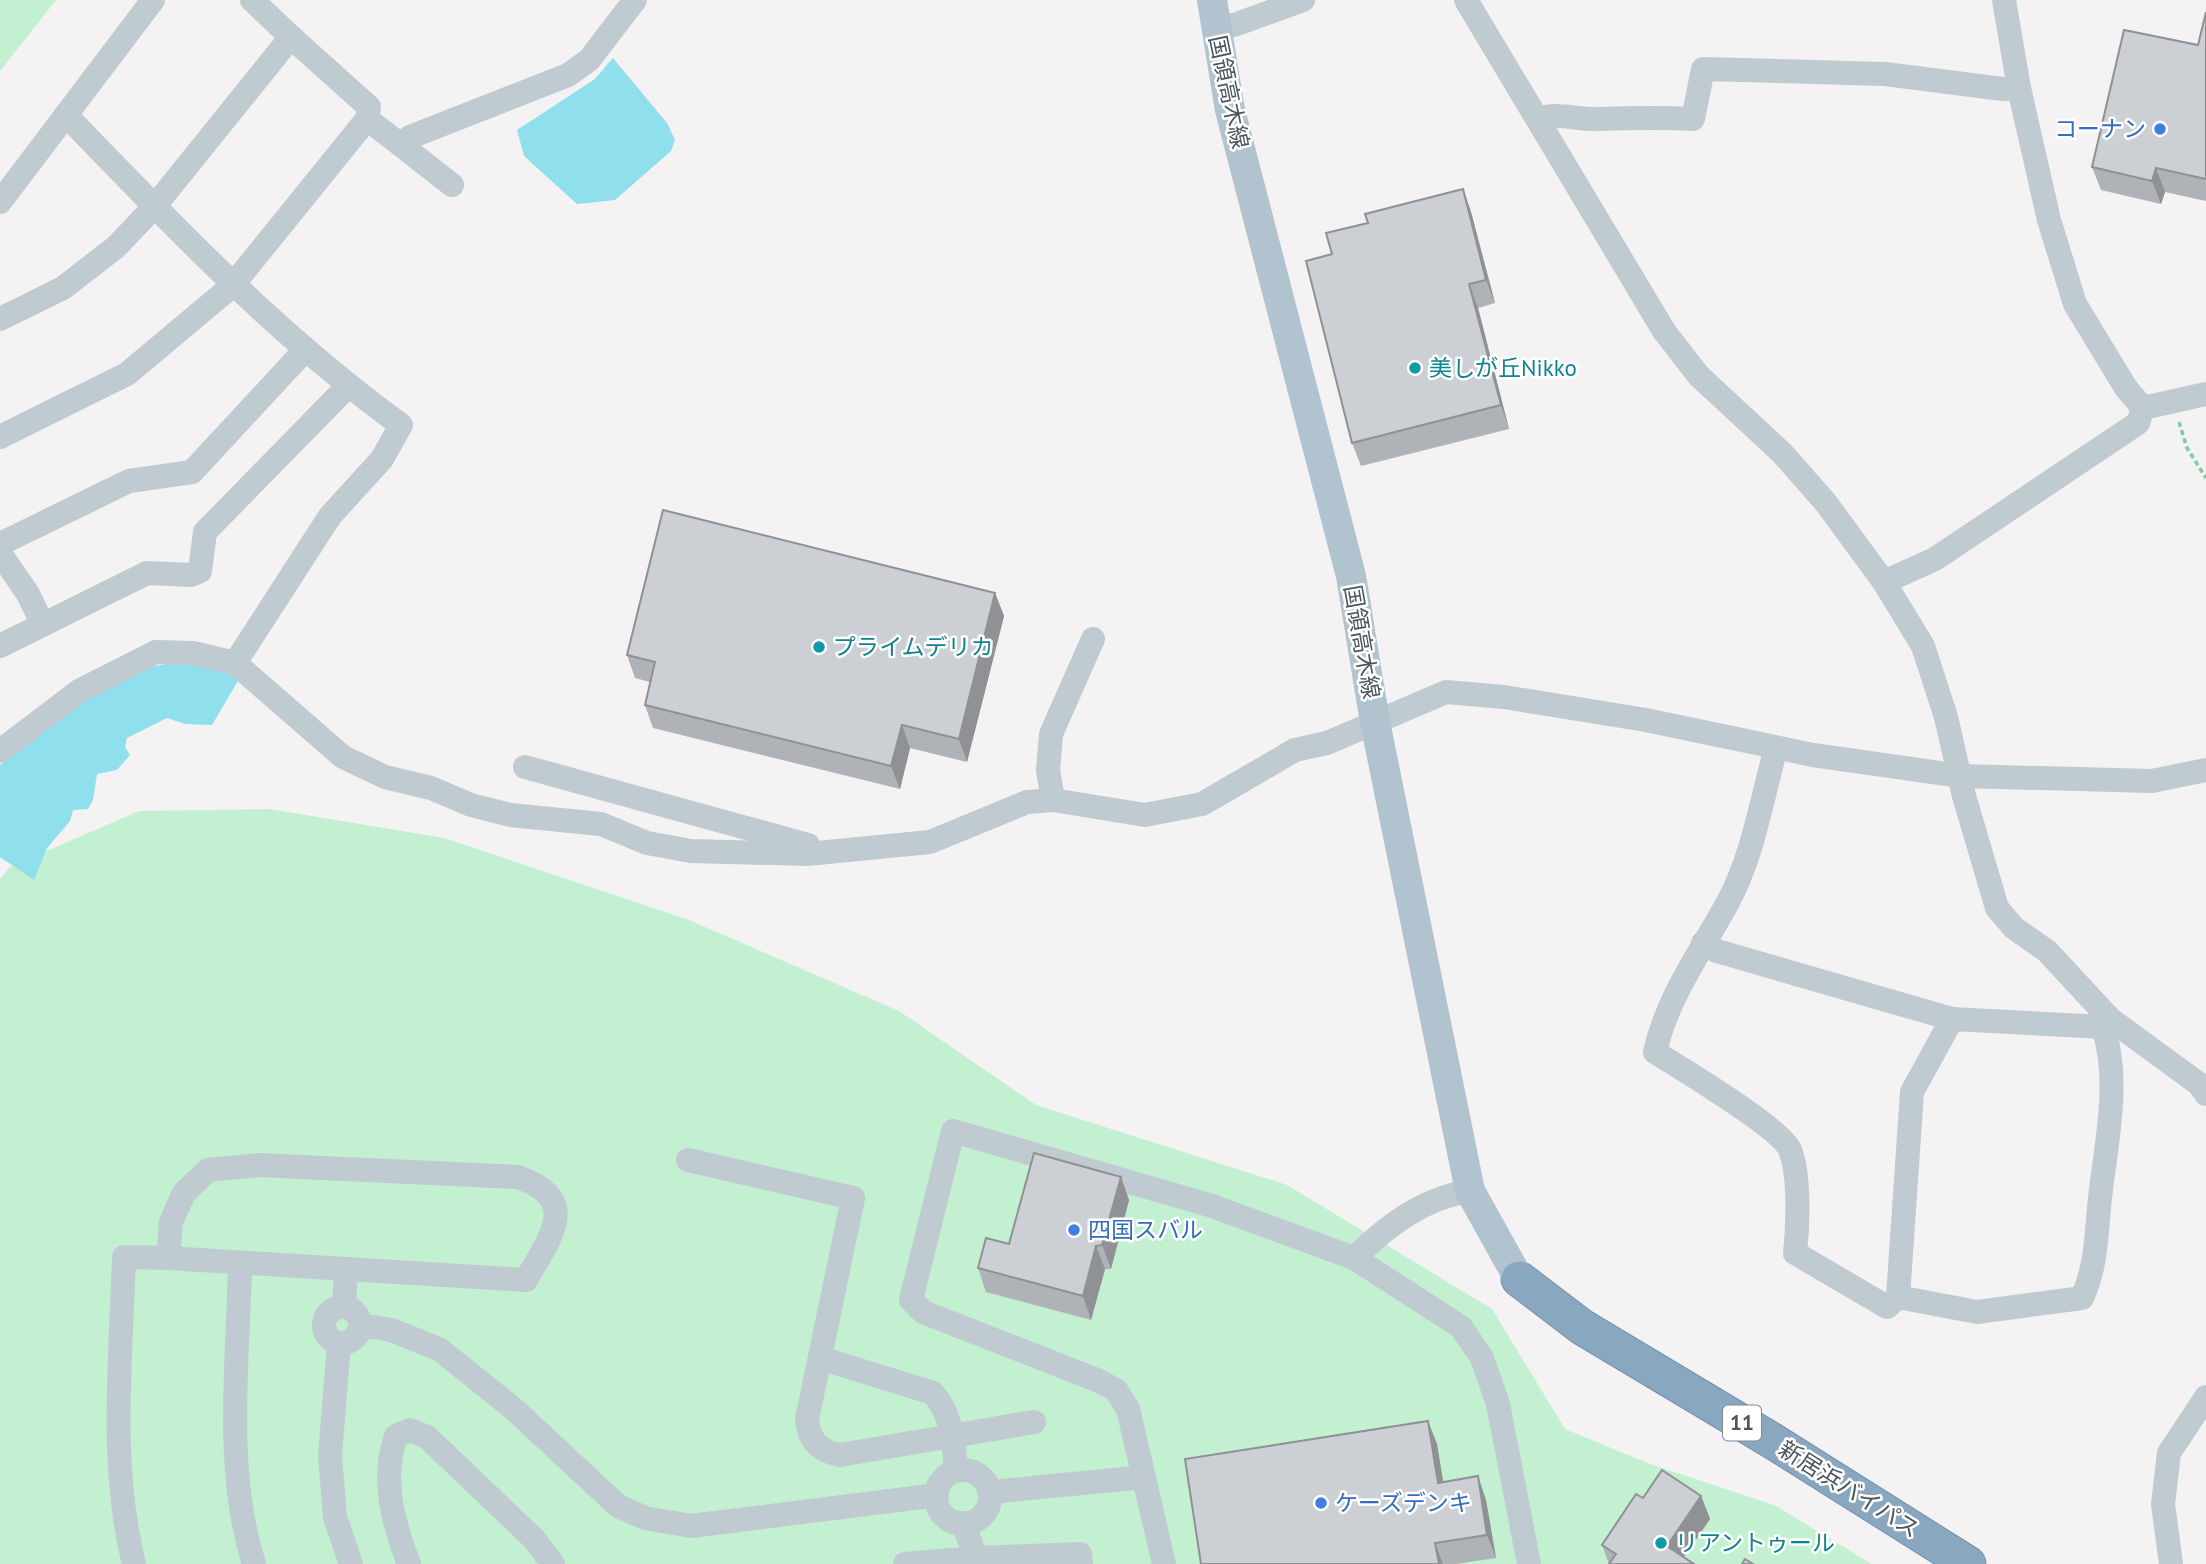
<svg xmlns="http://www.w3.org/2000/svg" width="2206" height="1564" font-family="'PT Sans','Noto Sans JP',sans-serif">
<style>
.green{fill:#c2f0d1}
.water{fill:#8fdfed}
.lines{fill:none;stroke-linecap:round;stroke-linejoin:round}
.highway-casing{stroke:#7592ac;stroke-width:37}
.path{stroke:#79cf9f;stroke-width:3.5;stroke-dasharray:5 3.5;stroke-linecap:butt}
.minor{stroke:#c0cad1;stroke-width:24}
.major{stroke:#b2c3d0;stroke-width:30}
.highway{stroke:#8aa7c0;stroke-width:35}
.wall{fill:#afb2b6}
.shaded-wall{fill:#8f9194}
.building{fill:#cccfd4;stroke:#8f9194;stroke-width:2}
.shop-dot{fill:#3f7fe0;stroke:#fff;stroke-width:2.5}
.culture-dot{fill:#0f9aa8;stroke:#fff;stroke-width:2.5}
.labels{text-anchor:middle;stroke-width:5;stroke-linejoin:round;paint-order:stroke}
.shield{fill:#fff;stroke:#808990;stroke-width:2}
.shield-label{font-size:21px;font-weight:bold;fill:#495660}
.street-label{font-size:23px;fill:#495660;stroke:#fff}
.shop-label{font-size:23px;fill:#366cbe;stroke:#fff;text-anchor:start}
.culture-label{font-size:23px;fill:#0d838f;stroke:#fff;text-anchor:start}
</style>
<rect width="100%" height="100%" fill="#f4f2f2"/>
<!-- green -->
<g class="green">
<path d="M0 0H56L0 71Z"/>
<path d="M269 809 444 838 689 920 899 1011 1036 1105 1287 1185 1492 1309 1565 1429 1650 1464 1774 1505 1872 1564H0V879L10 867 139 811Z"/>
</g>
<!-- water -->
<g class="water">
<path d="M613 58 667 123 675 140 671 151 615 200 577 204 524 156 517 130 595 79Z"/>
<path d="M181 662 228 673 239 679 212 725 185 724 167 718 127 738 125 747 130 755 117 770 97 774 93 800 88 809 73 810 70 821 47 848 34 880 0 857V765C52 724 111 667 181 662Z"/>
</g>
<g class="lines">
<!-- highway casing -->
<g class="highway-casing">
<path id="highway" d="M1519 1279 1582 1327 1771 1440 1968 1564"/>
</g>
<!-- path -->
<path class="path" d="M2179 422 2187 448 2206 478"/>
<!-- minor -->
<g class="minor">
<path d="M252 0 291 37"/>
<path d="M1466 0 1664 331 1699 376 1782 453 1826 503 1884 582 1923 646 1946 717 1964 796 1997 908 2014 928 2047 951 2110 1019 2199 1084 2206 1094"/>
<path d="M1215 29 1237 24 1303 0"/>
<path d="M66 115C173 226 276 334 401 425L382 459 330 516 235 663"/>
<path d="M1538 119C1558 112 1577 120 1598 119 1630 118 1661 117 1693 119L1703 69 1885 74 2003 89 2019 88"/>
<path d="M452 185 401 145 410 137 568 75 589 60 635 0"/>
<path d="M0 202 153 0"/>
<path d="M0 319 63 288 116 247 154 207 291 37 369 107 367 119"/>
<path d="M2143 408 2206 394"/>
<path d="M0 437 127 374 232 286 367 119 401 145"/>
<path d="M0 544 129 481 192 472 305 350"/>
<path d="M0 553 28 594 42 623"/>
<path d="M1884 582 1935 559 2138 423 2143 408 2126 388 2075 304 2049 220 2019 88 2004 0"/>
<path d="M0 646 147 573 191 575 200 571 205 532 348 386"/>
<path d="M1776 748C1762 798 1753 856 1728 902 1701 952 1668 995 1655 1052 1681 1069 1780 1127 1790 1150 1800 1175 1798 1226 1795 1253L1887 1307 1898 1297 1912 1092 1952 1019"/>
<path d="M0 751 79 691 156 652 193 653 235 663 343 757 385 777 431 788 471 805 510 815 601 824 647 843 691 851 807 854 930 842 1027 802 1053 800 1145 815 1202 804 1295 750 1327 743 1446 692 1504 697 1646 720 1813 755 1961 776 2152 781 2206 770"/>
<path d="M525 767 808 845"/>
<path d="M1053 800 1048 770 1051 734 1093 639"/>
<path d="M1703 943 1717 951 1952 1019 2103 1027"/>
<path d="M688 1160 853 1198 807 1419C809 1440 818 1451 840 1455L1034 1422"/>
<path d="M168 1258 346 1269 344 1307"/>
<path d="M1354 1258C1387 1226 1423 1198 1470 1191"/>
<path d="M240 1265C238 1362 224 1470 254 1564"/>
<path d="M1898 1297 1977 1312 2082 1298C2097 1266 2096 1233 2100 1198 2106 1143 2121 1081 2103 1027L2110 1019"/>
<circle cx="342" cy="1325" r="18"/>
<path d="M360 1325 391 1330 439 1349 515 1410 618 1506 645 1518 691 1526 937 1495"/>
<path d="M339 1344 330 1456 335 1517 351 1564"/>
<path d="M820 1358 933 1393C952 1415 954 1442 956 1471"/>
<circle cx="963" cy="1497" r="27"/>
<path d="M990 1492 1144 1477"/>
<path d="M963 1523 976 1558 1080 1554 1081 1564"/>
<path d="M134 1564C109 1464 121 1359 124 1257L168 1258 171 1222 184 1193 208 1170 258 1165 518 1177C583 1200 549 1238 526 1280L346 1269"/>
<path d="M409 1564C393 1523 381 1479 396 1436L410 1430 427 1437 534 1539 553 1564"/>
<path d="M905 1564 976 1558"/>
<path d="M1164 1564 1128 1409 1116 1390 1097 1380 923 1312 911 1300 953 1131 1209 1205 1354 1258 1461 1327 1482 1358 1498 1404 1529 1564"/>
<path d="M2171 1564 2163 1504 2169 1453 2206 1397"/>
</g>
<!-- major -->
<path class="major" d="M1212 0 1230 110 1351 576 1375 722 1470 1191 1519 1279"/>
<!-- highway -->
<use href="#highway" class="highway"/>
</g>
<!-- wall -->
<g class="wall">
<path d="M2206 12V201L2165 192 2161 204 2101 190 2092 167 2198 45Z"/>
<path d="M1463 189 1471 212 1495 303 1478 308 1509 429 1361 466 1352 443 1332 254 1368 223Z"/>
<path d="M995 593 1004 616 967 762 910 748 900 789 653 728 645 705 650 682 635 678 627 655Z"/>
<path d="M1121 1177 1129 1200 1111 1269H1105L1091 1320 986 1292 978 1268 1009 1244Z"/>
<path d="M1437 1444 1443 1482 1486 1500 1496 1558 1456 1564H1201Z"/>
<path d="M1701 1496 1710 1519 1684 1557 1609 1564 1602 1545 1643 1498Z"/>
</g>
<!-- shaded-wall -->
<g class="shaded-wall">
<path d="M2156 168 2165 192 2161 204 2152 181Z"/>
<path d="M1463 189 1471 212 1495 303 1486 280Z"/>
<path d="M1469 284 1478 308 1509 429 1501 405Z"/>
<path d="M995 593 1004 616 967 762 959 739Z"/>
<path d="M902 725 910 748 900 789 891 766Z"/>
<path d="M1121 1177 1129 1200 1111 1269 1102 1245Z"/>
<path d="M1096 1246 1105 1269 1091 1320 1083 1296Z"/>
<path d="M1428 1421 1437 1444 1447 1506 1438 1483Z"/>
<path d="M1478 1476 1486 1500 1496 1558 1487 1535Z"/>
<path d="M1701 1496 1710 1519 1679 1564 1667 1546Z"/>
<path d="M1435 1543 1443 1564H1439Z"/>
</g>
<!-- building -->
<g class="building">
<path d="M2206 12V179L2156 168 2152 181 2092 167 2124 30 2198 45Z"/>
<path d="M1463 189 1486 280 1469 284 1501 405 1352 443 1306 261 1332 254 1326 233 1368 223 1365 214Z"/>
<path d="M663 510 995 593 959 739 902 725 891 766 645 705 655 662 627 655Z"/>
<path d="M1034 1153 1121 1177 1102 1245 1096 1246 1083 1296 978 1268 986 1238 1009 1244Z"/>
<path d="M1428 1421 1438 1483 1478 1476 1487 1535 1435 1543 1439 1564H1201L1185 1459Z"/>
<path d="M1662 1470 1701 1496 1667 1546 1694 1564H1609L1616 1554 1602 1545 1636 1494 1643 1498Z"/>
<path d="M1745 1559 1753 1564H1742Z"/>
</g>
<!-- markers -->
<g class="shop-dot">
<circle cx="2160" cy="129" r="7"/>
<circle cx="1074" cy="1230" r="7"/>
<circle cx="1321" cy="1503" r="7"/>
</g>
<g class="culture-dot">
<circle cx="1415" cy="368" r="7"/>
<circle cx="819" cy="647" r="7"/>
<circle cx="1661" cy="1543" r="7"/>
</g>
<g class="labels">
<!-- shield labels -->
<rect class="shield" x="1723" y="1405.5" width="38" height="35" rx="5"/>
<g class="shield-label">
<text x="1742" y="1430">11</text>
</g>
<!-- street labels -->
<g class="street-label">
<text transform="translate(1229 92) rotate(78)" y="8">国領高木線</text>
<text transform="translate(1362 642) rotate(80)" y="8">国領高木線</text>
<text transform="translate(1849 1489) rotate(32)" y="8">新居浜バイパス</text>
</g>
<!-- shop labels -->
<g class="shop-label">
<text x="2146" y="137" text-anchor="end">コーナン</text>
<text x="1088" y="1238">四国スバル</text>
<text x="1335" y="1511">ケーズデンキ</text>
</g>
<!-- culture labels -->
<g class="culture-label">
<text x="1429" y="376">美しが丘Nikko</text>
<text x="833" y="655">プライムデリカ</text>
<text x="1675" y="1551">リアントゥール</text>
</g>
</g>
</svg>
